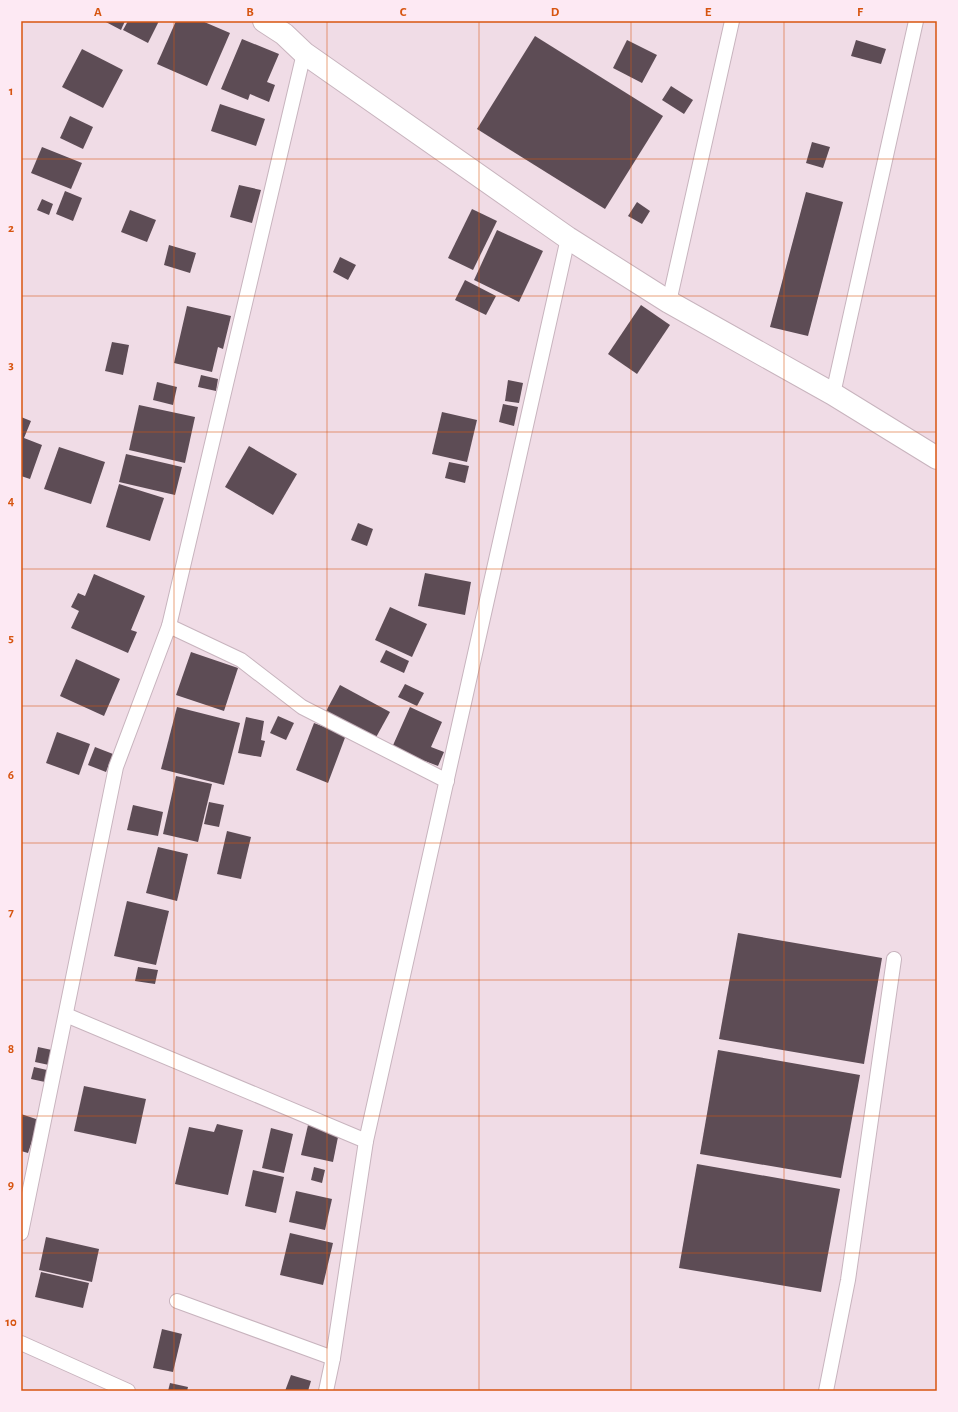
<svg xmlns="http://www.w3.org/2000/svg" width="958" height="1412" font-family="'Alegreya Sans',sans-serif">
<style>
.building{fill:#5d4c55}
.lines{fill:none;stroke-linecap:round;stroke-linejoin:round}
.lane-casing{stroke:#c8b4be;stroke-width:16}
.street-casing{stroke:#c8b4be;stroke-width:24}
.lane{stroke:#fff;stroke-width:14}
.street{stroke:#fff;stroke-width:22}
.grid{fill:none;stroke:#d75510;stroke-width:1;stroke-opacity:0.55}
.neatline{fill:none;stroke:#d75510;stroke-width:1.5}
.grid-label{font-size:13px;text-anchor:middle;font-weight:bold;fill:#d75510}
</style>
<rect width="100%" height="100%" fill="#f0dce6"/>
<!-- building -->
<g class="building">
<path d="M104 21H125L121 30Z"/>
<path d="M128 21H159L148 43 123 30Z"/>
<path d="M176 21H202L230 33 207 86 157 64Z"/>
<path d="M535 36 663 116 605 209 477 129Z"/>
<path d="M242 39 279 54 267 82 275 85 269 102 250 94 248 100 221 89Z"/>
<path d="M627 40 657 55 642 83 613 68Z"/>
<path d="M856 40 886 49 881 64 851 56Z"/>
<path d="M82 49 123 70 103 108 62 87Z"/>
<path d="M671 86 693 100 684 114 662 100Z"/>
<path d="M220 104 265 119 256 146 211 131Z"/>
<path d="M70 116 93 127 83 149 60 138Z"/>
<path d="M812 142 830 147 823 168 806 163Z"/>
<path d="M42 147 82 163 71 189 31 173Z"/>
<path d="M239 185 261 190 252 223 230 217Z"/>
<path d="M65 191 82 198 73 221 56 214Z"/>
<path d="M806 192 843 202 808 336 770 327Z"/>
<path d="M42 199 53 204 49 215 37 210Z"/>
<path d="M637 202 650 211 642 224 628 216Z"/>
<path d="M472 209 497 221 473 270 448 258Z"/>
<path d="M130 210 156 220 147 242 121 232Z"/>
<path d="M497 230 543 251 519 302 474 280Z"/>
<path d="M169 245 196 253 190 273 164 265Z"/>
<path d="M340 257 356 265 348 280 333 272Z"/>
<path d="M465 280 496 296 486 315 455 300Z"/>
<path d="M641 305 670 325 637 374 608 354Z"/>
<path d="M187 306 231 316 223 349 218 347 212 372 174 363Z"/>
<path d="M112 342 129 345 123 375 105 371Z"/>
<path d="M201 375 218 379 216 391 198 387Z"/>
<path d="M508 380 523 383 519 403 505 401Z"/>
<path d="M157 382 177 387 173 405 153 400Z"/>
<path d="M503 404 518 407 514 426 499 422Z"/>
<path d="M139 405 195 417 185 463 129 450Z"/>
<path d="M442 412 477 420 467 462 432 454Z"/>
<path d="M21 417 31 421 24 438 42 445 30 479 21 476Z"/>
<path d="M249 446 297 474 273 515 225 487Z"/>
<path d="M59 447 105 462 91 504 44 489Z"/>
<path d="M126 454 182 467 175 495 119 482Z"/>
<path d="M449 462 469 466 465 483 445 478Z"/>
<path d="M119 484 164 498 150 541 106 527Z"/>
<path d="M358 523 373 529 367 546 351 540Z"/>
<path d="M425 573 471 582 465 615 418 606Z"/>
<path d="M94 574 145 596 131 630 137 632 128 653 71 628 79 611 71 607 78 593 85 596Z"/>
<path d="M390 607 427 624 412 657 375 640Z"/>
<path d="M386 650 409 661 404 673 380 662Z"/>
<path d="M191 652 238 668 224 711 176 695Z"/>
<path d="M76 659 120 679 104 716 60 696Z"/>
<path d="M405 684 424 693 417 706 398 697Z"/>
<path d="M340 685 390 712 374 741 324 715Z"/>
<path d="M177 707 240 723 224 785 161 769Z"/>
<path d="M410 707 442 722 431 747 444 752 438 766 425 761 423 766 390 752Z"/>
<path d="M278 716 294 723 286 740 270 733Z"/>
<path d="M246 717 264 721 261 740 265 741 261 757 238 753Z"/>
<path d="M314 723 346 735 328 783 296 770Z"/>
<path d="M57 732 90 744 79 775 46 763Z"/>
<path d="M95 747 113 754 106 772 88 765Z"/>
<path d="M176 776 212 784 198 842 163 834Z"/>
<path d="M209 802 224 805 219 827 204 824Z"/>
<path d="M133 805 163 812 158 836 127 830Z"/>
<path d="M227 831 251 837 241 879 217 874Z"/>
<path d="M158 847 188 854 177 901 146 893Z"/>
<path d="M127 901 169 911 156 965 114 956Z"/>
<path d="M738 933 882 958 864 1064 719 1039Z"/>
<path d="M138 967 158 970 155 984 135 981Z"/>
<path d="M38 1047 52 1050 49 1065 35 1062Z"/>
<path d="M718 1050 860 1075 841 1178 700 1154Z"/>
<path d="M34 1067 47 1070 45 1082 31 1079Z"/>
<path d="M84 1086 146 1099 136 1144 74 1131Z"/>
<path d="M21 1114 39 1120 28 1153 21 1151Z"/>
<path d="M217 1124 243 1130 228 1195 175 1184 189 1127 214 1132Z"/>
<path d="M308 1125 339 1132 333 1162 301 1155Z"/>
<path d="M271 1128 293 1134 284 1173 262 1168Z"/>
<path d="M697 1164 840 1189 821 1292 679 1268Z"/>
<path d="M314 1167 325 1170 322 1183 311 1180Z"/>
<path d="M253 1170 284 1177 276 1213 245 1206Z"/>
<path d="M296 1191 332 1199 325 1230 289 1222Z"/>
<path d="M290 1233 333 1243 323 1285 280 1275Z"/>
<path d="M46 1237 99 1249 92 1282 39 1270Z"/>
<path d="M41 1272 89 1283 83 1308 35 1297Z"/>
<path d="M162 1329 182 1334 173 1372 153 1368Z"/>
<path d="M291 1375 311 1381 308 1391H285Z"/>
<path d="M170 1383 188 1387 187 1391H168Z"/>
</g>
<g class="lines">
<!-- lane casing -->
<g class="lane-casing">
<g id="lane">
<path d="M669 302 732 21"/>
<path d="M833 394 916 21"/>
<path d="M169 626 241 660 302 707 447 781"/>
<path d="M66 1015 366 1141"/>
<path d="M21 1233 116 767 169 626 304 53"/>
<path d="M177 1301 333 1358"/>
<path d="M21 1343 128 1391"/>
<path d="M326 1391 333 1358 366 1141 568 238"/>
<path d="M826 1391 848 1280 894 959"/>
</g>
</g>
<!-- street casing -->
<g class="street-casing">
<path id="street" d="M264 21 284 34 304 53 568 238 669 302 833 394 937 458"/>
</g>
<!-- lane -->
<use href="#lane" class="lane"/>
<!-- street -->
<use href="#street" class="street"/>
</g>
<!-- grid -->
<path class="grid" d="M174 21V1391M327 21V1391M479 21V1391M631 21V1391M784 21V1391M21 159H937M21 296H937M21 432H937M21 569H937M21 706H937M21 843H937M21 980H937M21 1116H937M21 1253H937"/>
<!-- border -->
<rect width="958" height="1412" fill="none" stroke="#fde9f3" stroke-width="44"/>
<rect x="22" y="22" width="914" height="1368" class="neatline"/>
<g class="grid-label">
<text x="98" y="16">A</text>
<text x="250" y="16">B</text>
<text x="403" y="16">C</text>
<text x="555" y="16">D</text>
<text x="708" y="16">E</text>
<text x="860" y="16">F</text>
<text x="11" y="95">1</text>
<text x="11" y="232">2</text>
<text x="11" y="369">3</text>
<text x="11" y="505">4</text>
<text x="11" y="642">5</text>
<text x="11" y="779">6</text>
<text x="11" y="916">7</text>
<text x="11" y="1053">8</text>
<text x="11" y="1189">9</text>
<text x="11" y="1326">10</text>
</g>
</svg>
